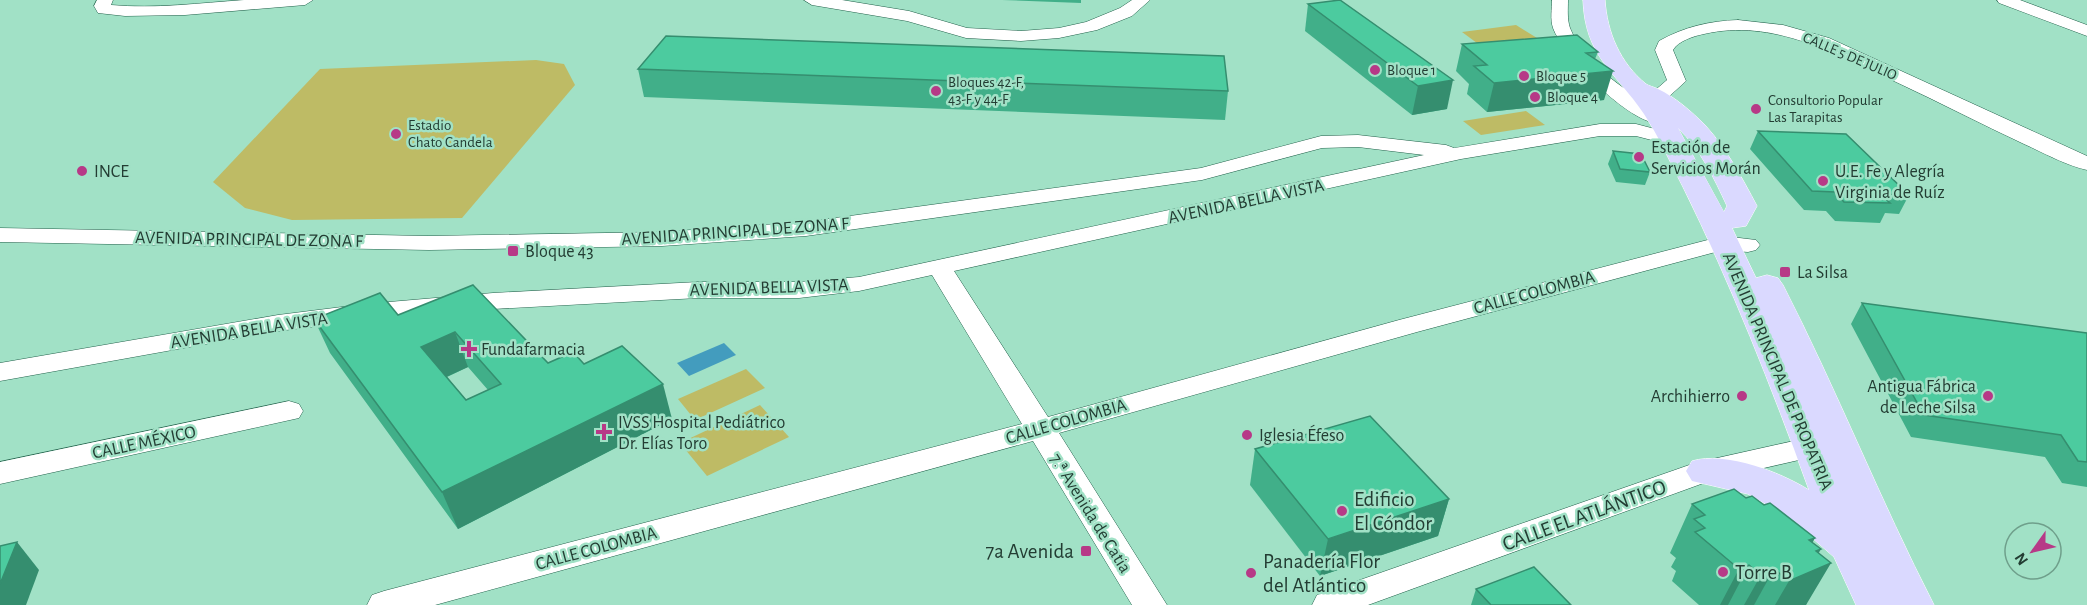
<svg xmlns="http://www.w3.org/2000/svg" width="2087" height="605" font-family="'Alegreya Sans',sans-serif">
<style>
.green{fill:#bebb65}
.water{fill:#439cbe}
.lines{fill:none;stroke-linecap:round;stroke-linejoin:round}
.minor-casing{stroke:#22614b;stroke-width:1}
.major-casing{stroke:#fff;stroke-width:1}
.minor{fill:#fff;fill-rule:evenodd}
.major{fill:#dad9ff;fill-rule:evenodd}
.wall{fill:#41af89;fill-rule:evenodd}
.shaded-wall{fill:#358e6f}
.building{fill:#4ccb9f;stroke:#358e6f;stroke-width:1.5;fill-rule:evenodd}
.poi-dot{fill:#b73987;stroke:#a1e1c6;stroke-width:2}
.labels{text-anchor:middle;stroke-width:5;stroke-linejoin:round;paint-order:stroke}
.far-street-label{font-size:15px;fill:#233d33;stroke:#a1e1c6}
.far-poi-label{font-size:15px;fill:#233d33;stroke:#a1e1c6;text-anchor:start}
.poi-label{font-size:18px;fill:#233d33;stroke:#a1e1c6;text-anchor:start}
.street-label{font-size:18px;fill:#233d33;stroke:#a1e1c6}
.near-poi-label{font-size:21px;fill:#233d33;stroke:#a1e1c6;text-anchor:start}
.near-street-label{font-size:21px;fill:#233d33;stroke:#a1e1c6}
</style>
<rect width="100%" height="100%" fill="#a1e1c6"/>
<!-- green -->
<g class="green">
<path d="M1516 25 1537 38 1481 46 1462 32Z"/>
<path d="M536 60 564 64 575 85 462 218 292 220 245 208 213 182 320 69Z"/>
<path d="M1526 111 1545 125 1481 135 1463 121Z"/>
<path d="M746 369 765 388 695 420 678 399Z"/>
<path d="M760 405 789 437 707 476 680 443Z"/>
</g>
<!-- water -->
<path class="water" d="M724 343 736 355 689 376 677 363Z"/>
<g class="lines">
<!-- minor casing -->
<g class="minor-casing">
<g id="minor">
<path d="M97 0H113L111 5C155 9 200 3 244 0 267 0 290 0 313 0L305 5 185 15 125 16 98 13 94 6Z"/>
<path d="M804 0H842L909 11 967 28 1021 31 1059 28 1086 22 1120 8 1132 0H1150L1132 16 1097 30 1059 38 1021 41 966 38 907 21 812 5Z"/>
<path d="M1552 0H1568C1568 9 1567 19 1570 28 1586 68 1631 93 1665 115L1668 119 1665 123C1635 131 1563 56 1553 28 1550 19 1552 9 1552 0Z"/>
<path d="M1997 0H2020L2087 25V36L1999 3Z"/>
<path d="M1738 20 1783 25 1829 38 2087 156V170C2065 165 2044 153 2024 144 1981 124 1939 102 1896 82 1837 54 1772 18 1704 34 1694 36 1678 41 1673 50L1686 81 1663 102H1649L1646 98 1667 80 1655 50 1659 41C1684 27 1709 21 1738 20Z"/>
<path d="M1600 124H1636L1678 135 1681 139 1678 143 1671 145 1636 136H1600L1461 159 954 271 1048 417 1399 320 1723 236 1756 240 1760 245 1756 250 1748 252 1723 250 1417 332 1059 433 1167 605H1132L1033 441 435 605H367L372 595 384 591 1022 424 932 275 859 291 799 298H698L493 309 366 320 278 331 0 381V363L278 315 366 304 493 293 698 282H799L859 277 1424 155 1358 147 1322 148 1202 180 806 236 662 246 429 250 0 242V228L429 236 662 232 806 222 1201 168 1321 136 1358 135 1446 145 1454 148Z"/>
<path d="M289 401 299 404 303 411 299 418 0 484V462Z"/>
<path d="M1812 437 1839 442 1843 449 1839 456 1828 459 1812 457 1712 480 1368 605H1312L1317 595 1695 463Z"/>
</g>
</g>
<!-- major casing -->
<g class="major-casing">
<path id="major" d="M1583 0H1605C1607 32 1620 63 1646 84 1649 86 1654 87 1658 89 1675 97 1692 112 1705 125 1727 149 1742 178 1757 206L1746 226 1732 228 1756 278 1767 275 1778 278 1783 285C1837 390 1880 500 1934 605H1856L1834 557 1787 516 1748 494 1692 481 1686 471 1692 461C1726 451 1780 472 1809 490 1772 388 1731 284 1683 187 1670 162 1659 137 1644 114 1615 71 1585 57 1583 0ZM1678 128C1701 150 1714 178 1727 206L1724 212Z"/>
</g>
<!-- minor -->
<use href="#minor" class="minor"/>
<!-- major -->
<use href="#major" class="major"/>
</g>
<!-- wall -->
<g class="wall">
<path d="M1002 0H1081V3Z"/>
<path d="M1340 0 1447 109 1412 115 1305 31 1308 4Z"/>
<path d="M1462 44 1598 52 1595 59 1604 100 1487 112 1467 94 1469 84 1456 71Z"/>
<path d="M638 69 1228 91 1225 120 644 97Z"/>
<path d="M1758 131 1909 195 1899 214 1885 213 1880 223 1835 221 1826 211 1804 210 1750 149Z"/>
<path d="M1613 151 1650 172 1645 185 1616 182 1608 164Z"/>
<path d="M1862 303 2087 333V487L2062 483 2045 457 1911 437 1851 324Z"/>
<path d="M398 315 548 363 584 364 672 419 458 529 330 353 314 319ZM468 367 488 390 466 400 447 377Z"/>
<path d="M1255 449 1449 499 1438 536 1320 576 1250 485Z"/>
<path d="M1746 498 1812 543 1819 553 1806 605H1699L1672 581 1676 571 1671 567 1676 558 1670 553 1692 504Z"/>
<path d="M1476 589 1571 605H1471Z"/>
</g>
<!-- shaded-wall -->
<g class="shaded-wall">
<path d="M1613 71 1604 100 1487 112 1494 83Z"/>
<path d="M1453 80 1447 109 1412 115 1418 86Z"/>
<path d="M455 332 468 367 435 382 421 347Z"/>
<path d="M663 384 672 419 458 529 442 492Z"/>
<path d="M1449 499 1438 536 1320 576 1328 539Z"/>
<path d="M1815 538 1791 580 1816 551 1821 549 1807 573 1831 563 1806 605H1775L1789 581 1809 540Z"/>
<path d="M17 542 39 570 26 605H0V584Z"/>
<path d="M1749 565 1728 605H1720L1739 569Z"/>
<path d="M1774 569 1754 605H1744L1761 575Z"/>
</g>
<!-- building -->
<g class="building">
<path d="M1340 0 1453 80 1418 86 1308 4Z"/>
<path d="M1577 35 1598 52 1586 53 1613 71 1494 83 1474 66 1487 65 1462 44Z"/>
<path d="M666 36 1224 56 1228 91 638 69Z"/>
<path d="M1758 131 1846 134 1909 195 1880 194 1890 203 1844 202 1835 192 1812 191Z"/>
<path d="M1613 151 1641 154 1650 172 1620 169Z"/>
<path d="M473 285 548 363 573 352 584 364 622 346 663 384 442 492 314 319 380 293 398 315ZM455 332 501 384 466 400 421 347Z"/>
<path d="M1862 303 2087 333V462L2078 461 2061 435 1924 415Z"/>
<path d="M1370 416 1449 499 1328 539 1255 449Z"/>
<path d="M1734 489 1746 498 1752 496 1764 505 1770 503 1815 538 1809 540 1821 549 1816 551 1831 563 1789 581 1774 569 1761 575 1749 565 1739 569 1695 532 1705 528 1694 519 1705 515 1692 504Z"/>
<path d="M17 542 0 584V546Z"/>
<path d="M1534 567 1571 605H1491L1476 589Z"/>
</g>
<!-- markers -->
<g class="poi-dot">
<circle cx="1375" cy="70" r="6"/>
<circle cx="1524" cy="76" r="6"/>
<circle cx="936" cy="91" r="6"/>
<circle cx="1535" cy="97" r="6"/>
<circle cx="1756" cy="109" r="6"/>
<circle cx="396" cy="134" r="6"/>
<circle cx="1639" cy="157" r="6"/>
<circle cx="82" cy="171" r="6"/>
<circle cx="1823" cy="181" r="6"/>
<rect x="507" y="245" width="12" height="12" rx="3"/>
<rect x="1779" y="266" width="12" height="12" rx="3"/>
<path d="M466 340h6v6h6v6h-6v6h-6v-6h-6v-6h6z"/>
<circle cx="1742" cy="396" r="6"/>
<circle cx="1988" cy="396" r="6"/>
<path d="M601 423h6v6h6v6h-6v6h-6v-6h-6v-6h6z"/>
<circle cx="1247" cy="435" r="6"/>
<circle cx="1342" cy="511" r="6"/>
<rect x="1080" y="545" width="12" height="12" rx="3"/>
<circle cx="1723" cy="572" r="6"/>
<circle cx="1251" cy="573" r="6"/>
</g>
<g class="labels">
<!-- far-street labels -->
<g class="far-street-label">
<text transform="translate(1850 56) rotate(23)" y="5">CALLE 5 DE JULIO</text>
</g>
<!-- far-poi labels -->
<g class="far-poi-label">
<text x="1387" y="75">Bloque 1</text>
<text x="1536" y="81">Bloque 5</text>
<text x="948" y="87">Bloques 42-F,<tspan x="948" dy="17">43-F y 44-F</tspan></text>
<text x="1547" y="102">Bloque 4</text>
<text x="1768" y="105">Consultorio Popular<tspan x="1768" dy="17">Las Tarapitas</tspan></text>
<text x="408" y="130">Estadio<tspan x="408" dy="17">Chato Candela</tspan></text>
</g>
<!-- poi labels -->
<g class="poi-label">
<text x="1651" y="153">Estación de<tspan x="1651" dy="21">Servicios Morán</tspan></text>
<text x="94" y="177">INCE</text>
<text x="1835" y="177">U.E. Fe y Alegría<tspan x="1835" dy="21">Virginia de Ruíz</tspan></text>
<text x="525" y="257">Bloque 43</text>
<text x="1797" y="278">La Silsa</text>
<text x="481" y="355">Fundafarmacia</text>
<text x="1976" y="392" text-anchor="end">Antigua Fábrica<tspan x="1976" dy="21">de Leche Silsa</tspan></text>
<text x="1730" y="402" text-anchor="end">Archihierro</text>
<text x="618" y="428">IVSS Hospital Pediátrico<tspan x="618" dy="21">Dr. Elías Toro</tspan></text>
<text x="1259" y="441">Iglesia Éfeso</text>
</g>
<!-- street labels -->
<g class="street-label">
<text transform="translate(1246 201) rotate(-12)" y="6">AVENIDA BELLA VISTA</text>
<text transform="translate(735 231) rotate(-4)" y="6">AVENIDA PRINCIPAL DE ZONA F</text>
<text transform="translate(249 239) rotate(1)" y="6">AVENIDA PRINCIPAL DE ZONA F</text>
<text transform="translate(769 287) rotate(-2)" y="6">AVENIDA BELLA VISTA</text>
<text transform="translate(1534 292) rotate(-15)" y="6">CALLE COLOMBIA</text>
<text transform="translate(249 330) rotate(-9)" y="6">AVENIDA BELLA VISTA</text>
<text transform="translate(1778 371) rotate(67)" y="6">AVENIDA PRINCIPAL DE PROPATRIA</text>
<text transform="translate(1066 421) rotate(-16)" y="6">CALLE COLOMBIA</text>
<text transform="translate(144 442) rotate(-12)" y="6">CALLE MÉXICO</text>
<text transform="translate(1091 513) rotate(58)" y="6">7.ª Avenida de Catia</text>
<text transform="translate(596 548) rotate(-15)" y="6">CALLE COLOMBIA</text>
</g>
<!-- near-poi labels -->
<g class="near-poi-label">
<text x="1354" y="506">Edificio<tspan x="1354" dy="24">El Cóndor</tspan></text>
<text x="1074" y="558" text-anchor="end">7a Avenida</text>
<text x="1263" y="568">Panadería Flor<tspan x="1263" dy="24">del Atlántico</tspan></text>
<text x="1735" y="579">Torre B</text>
</g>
<!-- near-street labels -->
<g class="near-street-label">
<text transform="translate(1584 515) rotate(-20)" y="7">CALLE EL ATLÁNTICO</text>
</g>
</g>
<!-- north arrow -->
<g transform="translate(2033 551) rotate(236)"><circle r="28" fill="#a1e1c6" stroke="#6f9f8b" stroke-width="1.5"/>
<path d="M0-4.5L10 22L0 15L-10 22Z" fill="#b73987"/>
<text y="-9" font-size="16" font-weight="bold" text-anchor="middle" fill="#233d33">N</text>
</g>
</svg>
